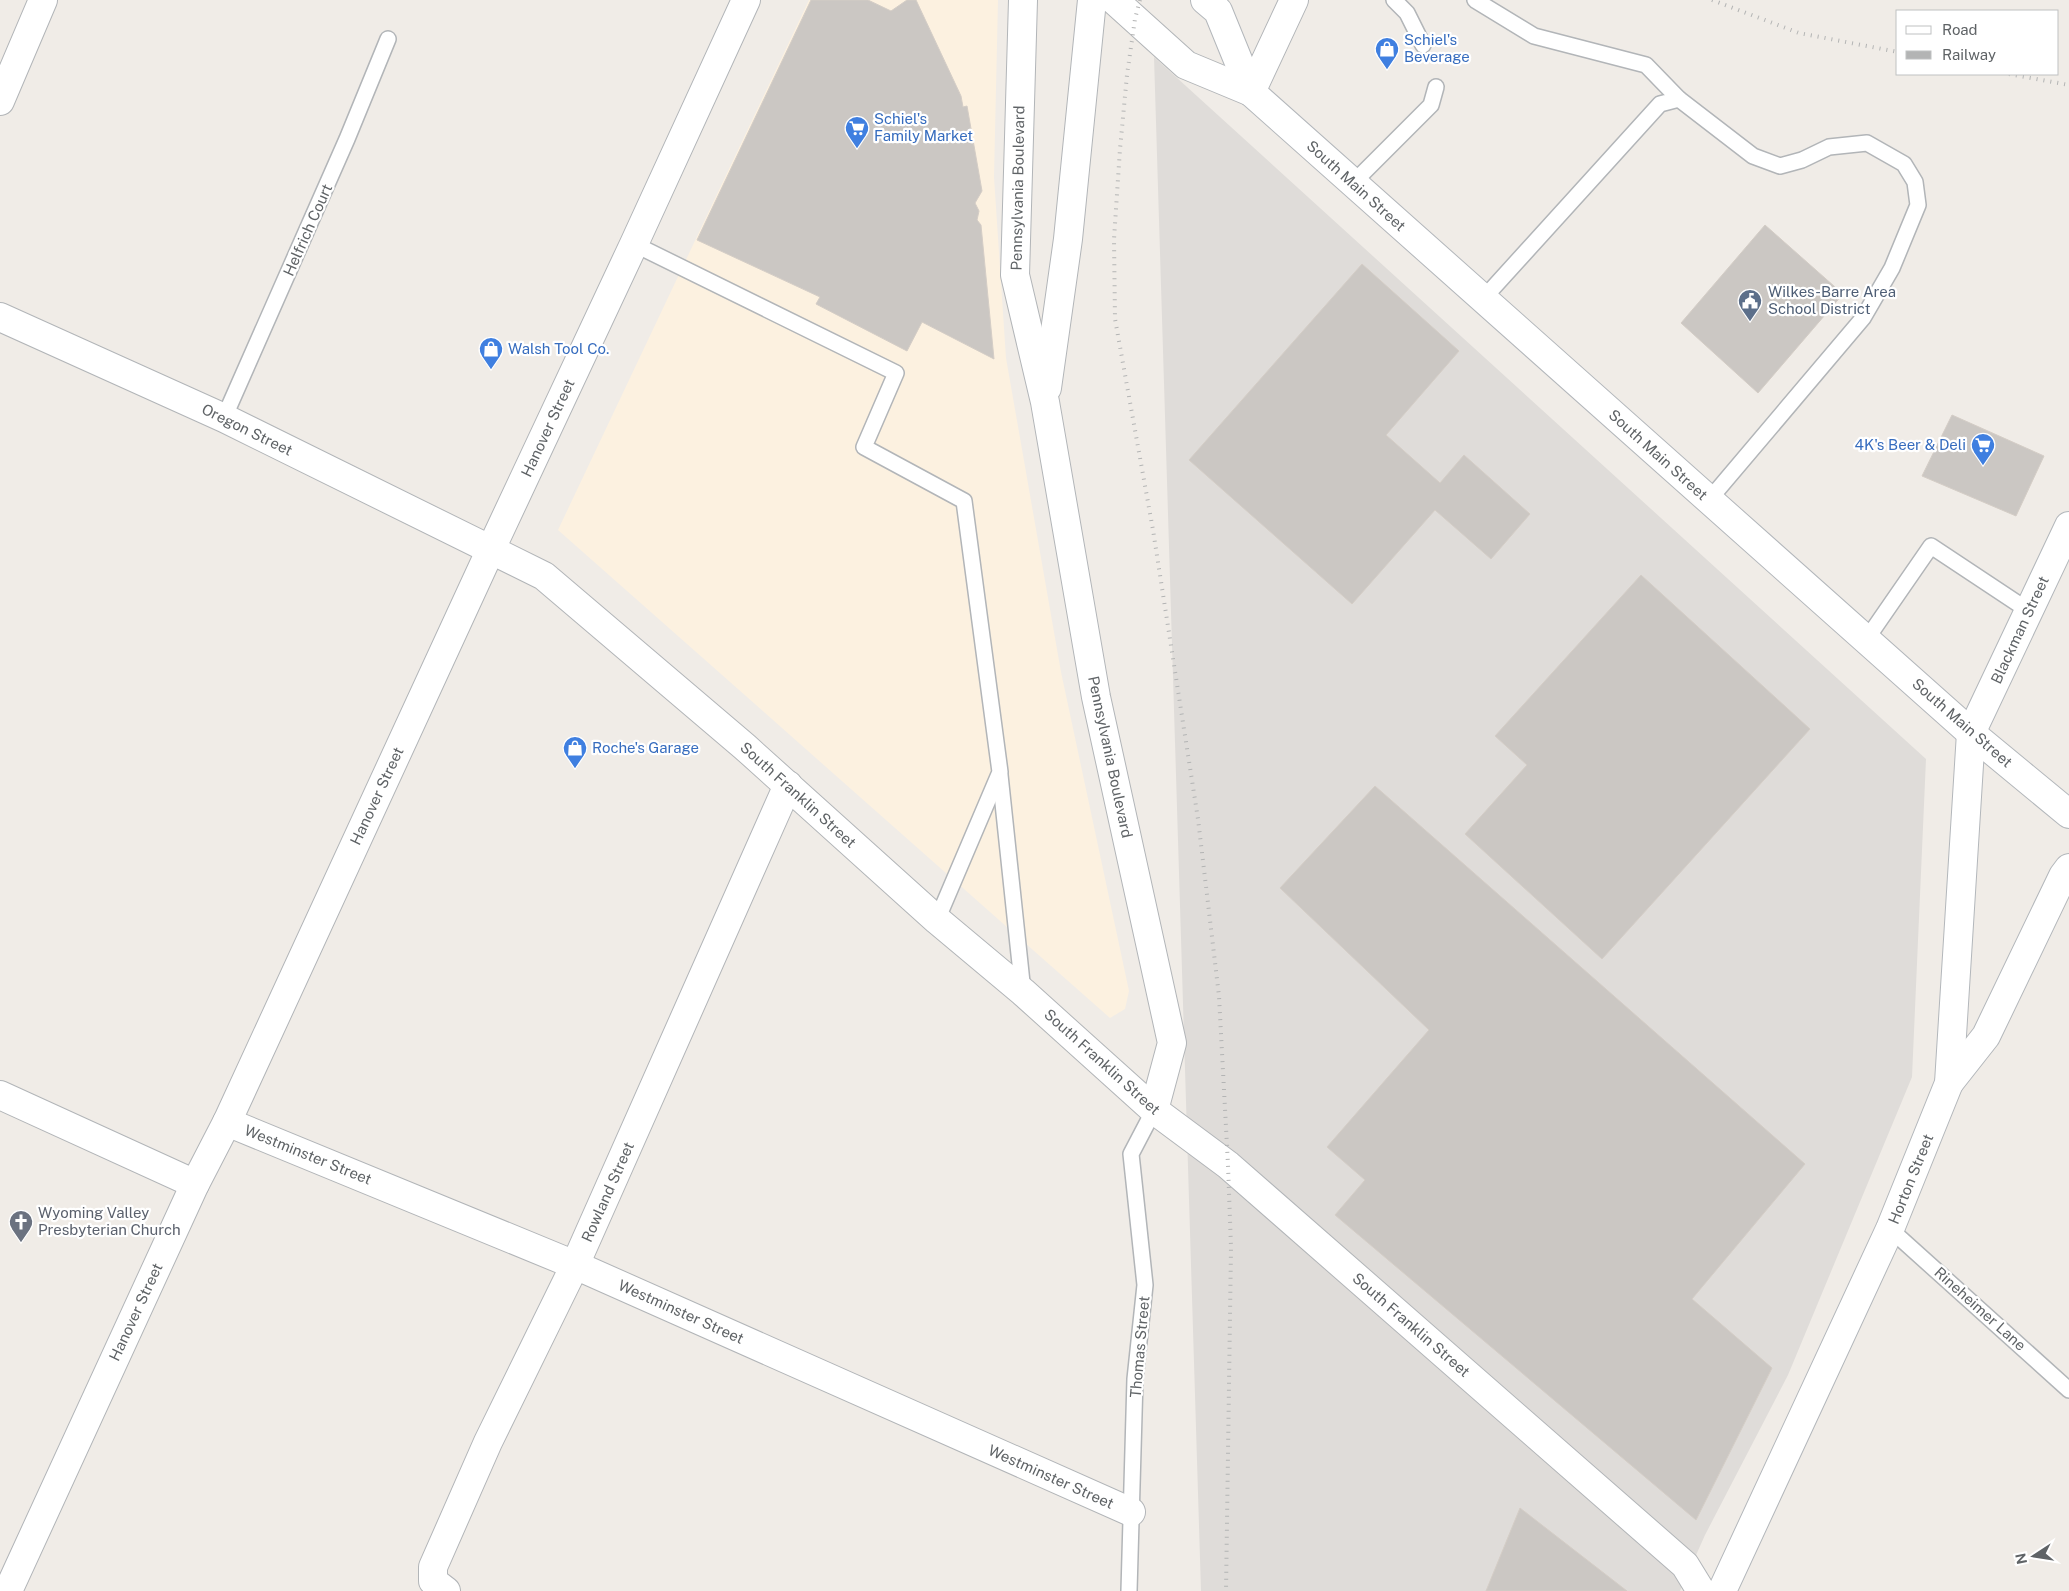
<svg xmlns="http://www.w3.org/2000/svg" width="2069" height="1591" font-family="'Public Sans',sans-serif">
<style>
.commercial{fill:#fcf1e0}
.industrial{fill:#dfdcd9}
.building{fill:#cbc7c3;stroke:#d4cdc6}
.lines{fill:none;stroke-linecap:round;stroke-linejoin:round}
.service-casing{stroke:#b2b5b8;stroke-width:18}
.minor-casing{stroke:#b2b5b8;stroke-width:30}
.tertiary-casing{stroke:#b2b5b8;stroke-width:30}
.secondary-casing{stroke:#b3b7bb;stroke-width:30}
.service{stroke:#fff;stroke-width:15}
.minor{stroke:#fff;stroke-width:28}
.tertiary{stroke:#fff;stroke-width:28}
.secondary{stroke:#fff;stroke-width:28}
.rail{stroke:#b3b4b4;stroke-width:4;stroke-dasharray:1 6;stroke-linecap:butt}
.labels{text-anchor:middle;stroke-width:4.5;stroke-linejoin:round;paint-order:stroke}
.shop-label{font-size:15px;fill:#366cbe;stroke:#fff;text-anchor:start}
.street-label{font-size:15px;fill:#5f6366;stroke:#fff}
.service-label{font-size:15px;fill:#4e5e75;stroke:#fff;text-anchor:start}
.worship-label{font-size:15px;fill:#5b616d;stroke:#fff;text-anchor:start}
</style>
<rect width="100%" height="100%" fill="#f0ece7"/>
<!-- commercial -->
<path class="commercial" d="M809 0H998L994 177 1006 358 1061 672 1129 991 1125 1009 1110 1018 558 530Z"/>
<!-- industrial -->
<path class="industrial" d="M1154 57 1926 759 1912 1077 1788 1375 1705 1535 1680 1591H1201Z"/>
<!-- building -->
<g class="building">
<path d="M811 0H868L891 11 907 0H916L961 96 963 107 967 106 982 191 975 203 979 211 977 220 981 225 994 359 922 322 907 351 816 304 820 297 697 240Z"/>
<path d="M1765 225 1843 294 1758 393 1681 323Z"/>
<path d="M1362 264 1459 351 1386 435 1440 483 1464 455 1530 514 1491 559 1435 510 1352 604 1189 460Z"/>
<path d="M1952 415 2044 456 2016 516 1922 476Z"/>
<path d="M1641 575 1810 729 1602 959 1465 834 1527 765 1495 736Z"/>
<path d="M1375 786 1805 1164 1692 1299 1772 1368 1696 1520 1335 1215 1365 1180 1327 1147 1429 1030 1280 888Z"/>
<path d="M1520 1508 1627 1591H1486Z"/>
</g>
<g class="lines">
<!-- service casing -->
<g class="service-casing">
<g id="service">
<path d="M1394 0 1407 13 1423 45"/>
<path d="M1475 0 1534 36 1646 65 1679 99 1660 104 1483 299"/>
<path d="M1679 99 1753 156 1780 166 1802 160 1829 147 1867 143 1904 164 1915 182 1918 205 1892 268 1863 318 1709 500"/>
<path d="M1353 183 1431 105 1436 87"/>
<path d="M634 244 896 373 864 447 964 501 1000 772 937 920"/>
<path d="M224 418 347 139 388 39"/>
<path d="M1866 640 1931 546 2029 611"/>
<path d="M1000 775 1023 992"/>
<path d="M1890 1229 2069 1390"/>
<path d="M1129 1591 1135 1379 1145 1285 1131 1154 1154 1110"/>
</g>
</g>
<!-- minor casing -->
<g class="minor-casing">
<g id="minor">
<path d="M1251 92 1294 0"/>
<path d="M0 101 43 0"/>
<path d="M0 317 224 418 544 576 745 747 937 920 1023 992 1154 1110"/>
<path d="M0 1095 195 1184"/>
<path d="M227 1122 575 1265 1131 1512"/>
<path d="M8 1591 195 1184 227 1122 491 549 634 244 746 0"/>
<path d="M446 1591 433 1581V1567L488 1442 575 1265 788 785"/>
</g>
</g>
<!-- tertiary casing -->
<g class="tertiary-casing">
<g id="tertiary">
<path d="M1023 0 1015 275 1045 402 1096 697 1172 1043 1154 1110 1228 1165 1685 1565 1701 1591"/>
<path d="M1114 0 1186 65 1251 92"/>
<path d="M1047 388 1068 239 1092 0"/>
</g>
</g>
<!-- secondary casing -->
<g class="secondary-casing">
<g id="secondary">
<path d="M1205 0 1218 11 1251 92 1971 733 2069 814"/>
<path d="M1949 1083 1986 1036 2063 876 2069 868"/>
<path d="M1722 1591 1890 1229 1949 1083 1971 733 2069 526"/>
</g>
</g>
<!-- service -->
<use href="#service" class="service"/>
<!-- minor -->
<use href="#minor" class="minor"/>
<!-- tertiary -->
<use href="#tertiary" class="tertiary"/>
<!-- secondary -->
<use href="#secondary" class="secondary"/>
<!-- rail -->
<g class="rail">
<path d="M1140 0 1135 19 1127 75 1120 149 1114 239 1115 319 1153 530 1198 819 1219 996 1228 1165 1231 1247 1226 1591"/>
<path d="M1712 0 1799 33 1898 52"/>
<path d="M2009 74 2069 85"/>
</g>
</g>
<!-- icons -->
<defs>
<g id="shop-pin" transform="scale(1.25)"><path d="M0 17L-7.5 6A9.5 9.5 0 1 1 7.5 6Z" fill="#3f7fe0" stroke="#fff"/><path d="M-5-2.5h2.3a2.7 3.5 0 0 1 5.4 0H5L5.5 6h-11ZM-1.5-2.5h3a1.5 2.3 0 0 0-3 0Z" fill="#fff"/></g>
<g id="supermarket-pin" transform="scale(1.25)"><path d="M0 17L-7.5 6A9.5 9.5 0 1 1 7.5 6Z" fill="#3f7fe0" stroke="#fff"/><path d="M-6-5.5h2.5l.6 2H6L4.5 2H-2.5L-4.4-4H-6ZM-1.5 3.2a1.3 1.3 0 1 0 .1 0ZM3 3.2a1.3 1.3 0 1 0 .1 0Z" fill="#fff"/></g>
<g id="civic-pin" transform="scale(1.25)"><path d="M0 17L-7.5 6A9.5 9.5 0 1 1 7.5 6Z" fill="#5c6f8a" stroke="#fff"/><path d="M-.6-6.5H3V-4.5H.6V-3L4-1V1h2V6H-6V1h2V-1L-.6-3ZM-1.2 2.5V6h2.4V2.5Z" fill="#fff"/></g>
<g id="church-pin" transform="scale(1.25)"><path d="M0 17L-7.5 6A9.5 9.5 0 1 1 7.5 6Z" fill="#6b7280" stroke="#fff"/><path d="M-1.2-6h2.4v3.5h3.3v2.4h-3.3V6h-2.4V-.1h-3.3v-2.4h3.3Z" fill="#fff"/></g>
</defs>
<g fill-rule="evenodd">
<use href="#shop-pin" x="1387" y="49"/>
<use href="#supermarket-pin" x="857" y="128"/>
<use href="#civic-pin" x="1750" y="301"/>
<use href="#shop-pin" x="491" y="349"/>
<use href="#supermarket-pin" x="1983" y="445"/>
<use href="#shop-pin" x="575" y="748"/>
<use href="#church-pin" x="21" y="1222"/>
</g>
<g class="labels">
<!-- shop labels -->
<g class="shop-label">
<text x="1404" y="45">Schiel's<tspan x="1404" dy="17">Beverage</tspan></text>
<text x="874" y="124">Schiel's<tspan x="874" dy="17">Family Market</tspan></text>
<text x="508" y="354">Walsh Tool Co.</text>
<text x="1966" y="450" text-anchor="end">4K's Beer &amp; Deli</text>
<text x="592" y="753">Roche's Garage</text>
</g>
<!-- street labels -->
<g class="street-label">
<text transform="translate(1356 186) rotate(42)" y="5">South Main Street</text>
<text transform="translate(1018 188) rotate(-89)" y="5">Pennsylvania Boulevard</text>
<text transform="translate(308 230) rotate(-66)" y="5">Helfrich Court</text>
<text transform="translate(548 428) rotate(-65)" y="5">Hanover Street</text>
<text transform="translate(247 430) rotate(26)" y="5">Oregon Street</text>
<text transform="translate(1658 455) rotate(42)" y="5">South Main Street</text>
<text transform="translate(2020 630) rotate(-65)" y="5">Blackman Street</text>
<text transform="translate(1962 723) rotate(41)" y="5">South Main Street</text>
<text transform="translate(1110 757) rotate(78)" y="5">Pennsylvania Boulevard</text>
<text transform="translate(798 795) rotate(42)" y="5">South Franklin Street</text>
<text transform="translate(377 796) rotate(-65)" y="5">Hanover Street</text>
<text transform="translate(1102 1062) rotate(42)" y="5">South Franklin Street</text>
<text transform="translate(308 1155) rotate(22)" y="5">Westminster Street</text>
<text transform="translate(1911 1179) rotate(-68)" y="5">Horton Street</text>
<text transform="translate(608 1192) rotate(-66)" y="5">Rowland Street</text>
<text transform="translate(1980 1309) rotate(42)" y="5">Rineheimer Lane</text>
<text transform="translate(136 1312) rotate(-65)" y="5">Hanover Street</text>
<text transform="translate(681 1312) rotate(24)" y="5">Westminster Street</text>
<text transform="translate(1411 1325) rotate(41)" y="5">South Franklin Street</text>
<text transform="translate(1140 1347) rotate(-85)" y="5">Thomas Street</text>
<text transform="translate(1051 1477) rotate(24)" y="5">Westminster Street</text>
</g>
<!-- service labels -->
<g class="service-label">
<text x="1768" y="297">Wilkes-Barre Area<tspan x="1768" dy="17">School District</tspan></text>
</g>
<!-- worship labels -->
<g class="worship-label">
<text x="38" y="1218">Wyoming Valley<tspan x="38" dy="17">Presbyterian Church</tspan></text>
</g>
</g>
<!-- legend -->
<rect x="1896" y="10" width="162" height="65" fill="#ffffff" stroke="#bfc1c2"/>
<rect x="1906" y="26" width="25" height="8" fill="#ffffff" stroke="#bfc1c2"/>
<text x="1942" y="35" font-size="15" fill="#5f6366">Road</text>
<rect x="1906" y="51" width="25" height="8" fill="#b3b4b4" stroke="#bfc1c2"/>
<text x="1942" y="60" font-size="15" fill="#5f6366">Railway</text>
<!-- north arrow -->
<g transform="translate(2034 1556) rotate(258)" stroke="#ffffff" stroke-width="4" paint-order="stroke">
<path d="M0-4L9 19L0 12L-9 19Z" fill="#5f6366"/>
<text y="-8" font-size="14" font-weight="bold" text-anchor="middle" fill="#5f6366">N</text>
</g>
</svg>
